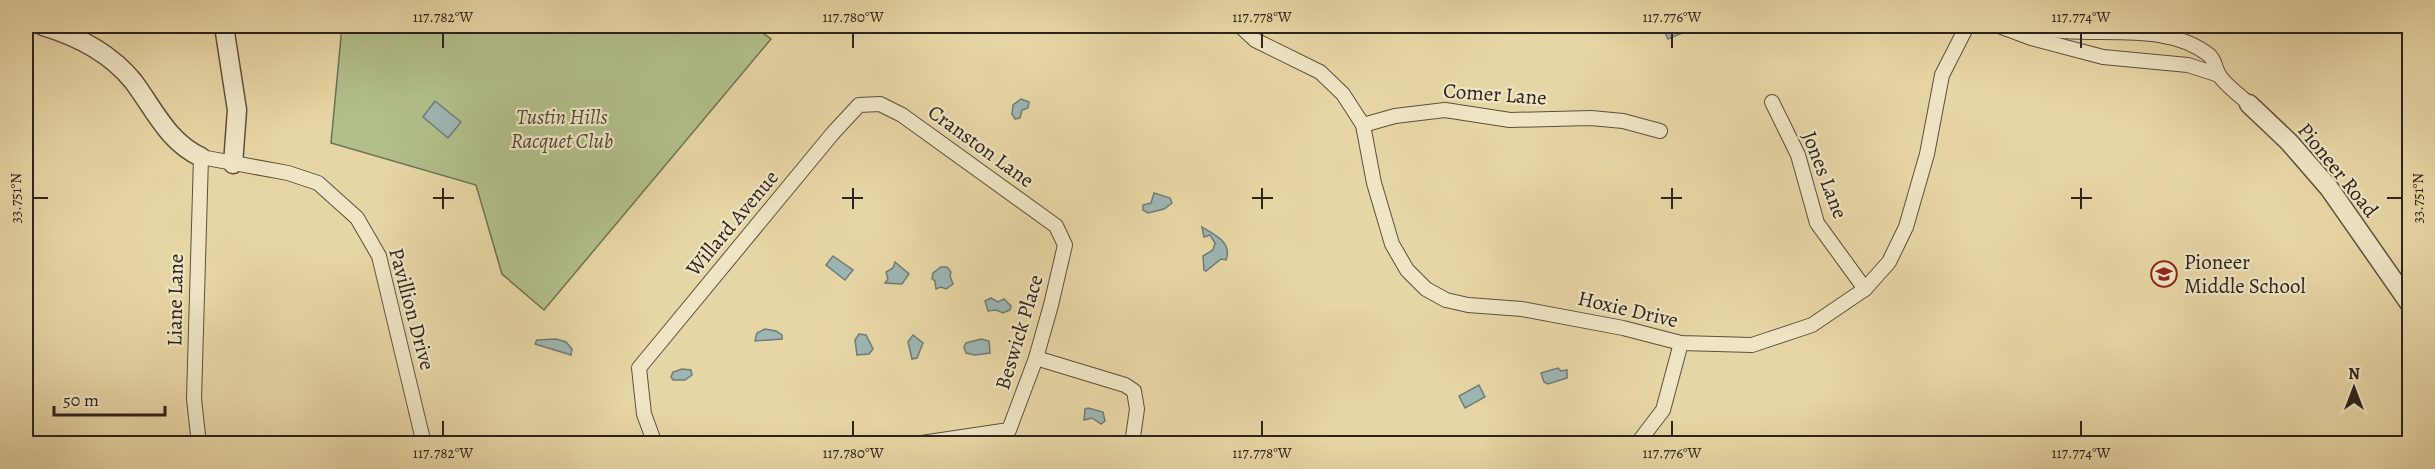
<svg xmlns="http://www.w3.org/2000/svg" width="2435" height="469" font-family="Alegreya,serif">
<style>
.green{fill:#b1bf8a;stroke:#707054;stroke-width:1.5}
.water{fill:#9db6b3;stroke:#717b77;stroke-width:1.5}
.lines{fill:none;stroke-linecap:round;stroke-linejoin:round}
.minor-casing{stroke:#5c4f3f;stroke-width:16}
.tertiary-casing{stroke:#5c4f3f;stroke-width:21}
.minor{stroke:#efe4c4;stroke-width:14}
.tertiary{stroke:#efe4c4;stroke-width:18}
.ticks{fill:none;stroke:#2e221d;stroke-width:2}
.labels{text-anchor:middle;stroke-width:4.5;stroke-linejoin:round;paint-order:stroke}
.street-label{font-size:21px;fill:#2e221d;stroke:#efe4c4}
.park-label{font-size:21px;font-style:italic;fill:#4f4938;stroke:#efe4c4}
.poi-label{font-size:21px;fill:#2e221d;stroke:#efe4c4;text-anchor:start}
.neatline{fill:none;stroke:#2e221d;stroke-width:2}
.ticks-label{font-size:15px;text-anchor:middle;fill:#2e221d}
</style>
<rect width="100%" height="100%" fill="#e7d6a5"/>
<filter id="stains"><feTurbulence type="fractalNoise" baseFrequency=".00333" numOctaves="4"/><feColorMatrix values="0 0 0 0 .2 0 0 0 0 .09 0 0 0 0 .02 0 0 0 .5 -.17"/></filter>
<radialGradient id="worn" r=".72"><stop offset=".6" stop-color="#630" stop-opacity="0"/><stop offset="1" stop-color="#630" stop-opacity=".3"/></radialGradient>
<!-- green -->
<path class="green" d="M342 26H753L771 39 544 310 502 274 476 185 331 143Z"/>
<!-- water -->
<g class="water">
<path d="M1665 26H1693L1694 28 1668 39 1663 29Z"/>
<path d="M1021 99 1029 102 1028 108 1022 110 1020 118 1015 119 1012 114 1013 105Z"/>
<path d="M435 101 461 122 448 138 423 117Z"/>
<path d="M1154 193 1170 198 1172 203 1164 209 1148 213 1143 210V205L1151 203Z"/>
<path d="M1202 227C1212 234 1233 241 1226 260L1221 259 1206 271 1204 270 1203 256 1213 250 1215 243 1210 235 1204 237Z"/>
<path d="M833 256 853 270 845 280 826 265Z"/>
<path d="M895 262 909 274 902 284 885 283 888 279 886 272 893 268Z"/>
<path d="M941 267H947L951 272 950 276 953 284 946 289 941 287 936 289 935 281 932 279 933 273Z"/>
<path d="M991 298 998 302 1004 299 1011 306 1010 310 1003 313 996 310 988 311 985 301Z"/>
<path d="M765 329 776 331 782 335V339L755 341 757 333Z"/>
<path d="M859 334 866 335 873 349 869 354 857 355 855 340Z"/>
<path d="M913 335 923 343 917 358 912 359 908 342Z"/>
<path d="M556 339 566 342 572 349 571 355 535 344 537 340Z"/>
<path d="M981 339 989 341 990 353 975 355 966 353 964 347 966 343Z"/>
<path d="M1558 368 1561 371 1567 370V378L1548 384 1544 382 1541 373Z"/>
<path d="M682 369 691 370 692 375 685 380H673L671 377 673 372Z"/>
<path d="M1479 385 1485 397 1465 408 1459 396Z"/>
<path d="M1088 408 1103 412 1105 421 1101 424 1092 418 1084 420 1085 409Z"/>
</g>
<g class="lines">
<!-- minor casing -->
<g class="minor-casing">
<g id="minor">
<path d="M1240 26 1255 40 1320 72 1343 94 1363 125 1374 183 1392 244 1407 270 1426 289 1446 300 1468 305 1522 309 1623 328 1681 343 1752 345 1812 325 1865 289 1889 262 1906 227 1927 154 1942 75 1967 26"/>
<path d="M1999 26 2031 38 2103 57 2188 65 2219 75"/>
<path d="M2030 26C2088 41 2162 18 2209 55 2215 60 2215 68 2219 75 2226 86 2240 95 2249 104"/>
<path d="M1772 102 1798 155 1817 223 1865 289"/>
<path d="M1363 125 1395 116 1445 110 1510 120 1591 118 1623 121 1660 131"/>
<path d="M1036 358 1125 385 1134 391 1137 409 1132 444"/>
<path d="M199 444 194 399 201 157 288 173 318 183 357 218 379 256 424 444"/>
<path d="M655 444 644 414 639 368 833 133 859 105 880 104 902 115 1056 226 1065 245 1051 305 1036 358 1009 430 915 444"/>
<path d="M1637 444 1663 410 1681 343"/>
</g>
</g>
<!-- tertiary casing -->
<g class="tertiary-casing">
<g id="tertiary">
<path d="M43 26C77 36 110 53 133 81 154 109 168 142 201 157"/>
<path d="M224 26 237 110 233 164"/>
<path d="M2249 104 2289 142 2329 188 2410 304"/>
</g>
</g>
<!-- minor -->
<use href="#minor" class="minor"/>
<!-- tertiary -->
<use href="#tertiary" class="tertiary"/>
</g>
<!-- ticks -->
<path class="ticks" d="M443 33V48M853 33V48M1262 33V48M1672 33V48M2081 33V48M443 188V209M853 188V209M1262 188V209M1672 188V209M2081 188V209M33 198H48M433 198H454M842 198H863M1252 198H1273M1661 198H1682M2071 198H2092M2387 198H2402M443 421V436M853 421V436M1262 421V436M1672 421V436M2081 421V436"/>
<!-- icons -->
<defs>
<g id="school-ring" transform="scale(1.35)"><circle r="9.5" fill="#efe4c4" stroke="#8f2418" stroke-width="1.5"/><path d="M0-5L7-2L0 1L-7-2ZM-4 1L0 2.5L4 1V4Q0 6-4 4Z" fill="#8f2418"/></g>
</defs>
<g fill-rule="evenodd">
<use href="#school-ring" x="2164" y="274"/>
</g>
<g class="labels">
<!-- street labels -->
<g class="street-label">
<text transform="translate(1495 94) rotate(4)" y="7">Comer Lane</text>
<text transform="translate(981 146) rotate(36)" y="7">Cranston Lane</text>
<text transform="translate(2338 170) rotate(51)" y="7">Pioneer Road</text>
<text transform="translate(1825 175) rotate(69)" y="7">Jones Lane</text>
<text transform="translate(732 223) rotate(-50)" y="7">Willard Avenue</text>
<text transform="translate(175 300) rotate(-89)" y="7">Liane Lane</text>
<text transform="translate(412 309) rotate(75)" y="7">Pavillion Drive</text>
<text transform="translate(1628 309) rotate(13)" y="7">Hoxie Drive</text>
<text transform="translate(1019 332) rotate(-73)" y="7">Beswick Place</text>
</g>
<!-- park labels -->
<g class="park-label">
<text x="562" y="124">Tustin Hills<tspan x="562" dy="24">Racquet Club</tspan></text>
</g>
<!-- poi labels -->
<g class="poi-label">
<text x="2184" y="269">Pioneer<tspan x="2184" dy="24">Middle School</tspan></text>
</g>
</g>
<!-- margin -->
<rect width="2435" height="469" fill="none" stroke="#e7d6a5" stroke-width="66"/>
<!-- north arrow -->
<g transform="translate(2354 388)" stroke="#efe4c4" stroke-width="4.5" paint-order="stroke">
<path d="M0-4.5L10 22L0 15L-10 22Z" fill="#2e221d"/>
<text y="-9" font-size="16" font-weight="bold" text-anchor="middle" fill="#2e221d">N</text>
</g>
<!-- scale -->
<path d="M54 406v9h111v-9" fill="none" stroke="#2e221d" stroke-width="3"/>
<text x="63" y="406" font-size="18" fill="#2e221d" stroke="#efe4c4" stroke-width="4.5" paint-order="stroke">50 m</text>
<rect x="33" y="33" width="2369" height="403" class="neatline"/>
<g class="ticks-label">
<text x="443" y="22">117.782°W</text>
<text x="853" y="22">117.780°W</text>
<text x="1262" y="22">117.778°W</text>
<text x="1672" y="22">117.776°W</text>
<text x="2081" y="22">117.774°W</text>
<text transform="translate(16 198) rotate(-90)" y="5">33.751°N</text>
<text transform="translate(2418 198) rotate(-90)" y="5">33.751°N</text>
<text x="443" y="458">117.782°W</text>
<text x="853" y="458">117.780°W</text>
<text x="1262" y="458">117.778°W</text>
<text x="1672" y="458">117.776°W</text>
<text x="2081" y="458">117.774°W</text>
</g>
<rect width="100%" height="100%" filter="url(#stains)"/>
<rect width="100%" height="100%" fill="url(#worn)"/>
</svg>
